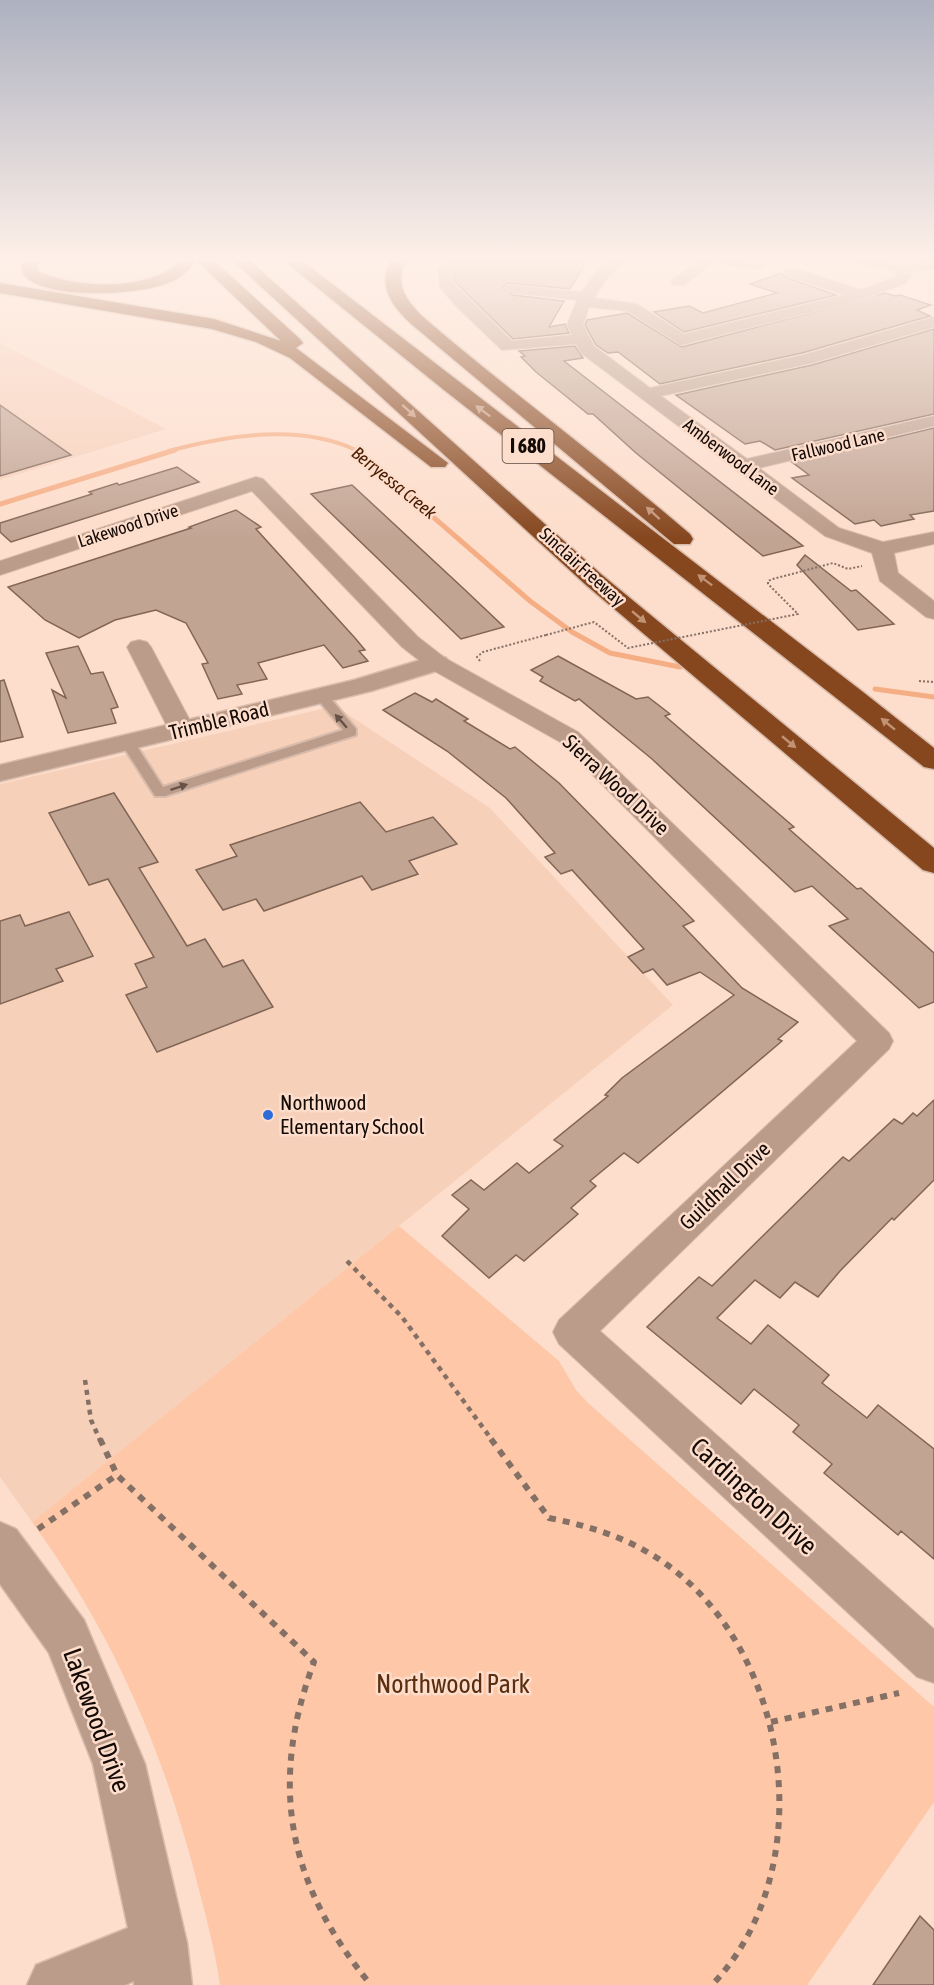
<svg xmlns="http://www.w3.org/2000/svg" width="934" height="1985" font-family="'Asap Condensed',sans-serif">
<style>
.built{fill:#f7d0ba}
.green{fill:#fdc7a8}
.lines{fill:none;stroke-linecap:round;stroke-linejoin:round}
.stream-far1{stroke:#f5ad84;stroke-width:4}
.stream{stroke:#f5ad84;stroke-width:5}
.building{fill:#c2a493;stroke:#816555;stroke-width:1.5}
.service-casing{stroke:#d8bbab;stroke-width:4}
.minor-casing{stroke:#d8bbab;stroke-width:2}
.tertiary-casing{stroke:#d8bbab;stroke-width:3}
.motorway-casing{stroke:#d8bbab;stroke-width:3}
.path-far2{stroke:#857065;stroke-width:2;stroke-dasharray:2 2;stroke-linecap:butt}
.path-far1{stroke:#857065;stroke-width:4.5;stroke-dasharray:5 5;stroke-linecap:butt}
.path{stroke:#857065;stroke-width:6;stroke-dasharray:7 7;stroke-linecap:butt}
.service{fill:#bb9c8a;fill-rule:evenodd}
.minor{fill:#bb9c8a;fill-rule:evenodd}
.tertiary{fill:#bb9c8a;fill-rule:evenodd}
.motorway{fill:#86471f;fill-rule:evenodd}
.path-bridge{stroke:#857065;stroke-width:2;stroke-dasharray:2 2;stroke-linecap:butt}
.oneway{fill:#c29275}
.oneway2{fill:#675248}
.poi-dot{fill:#2d6bd9;stroke:#fdddcb;stroke-width:2}
.labels{text-anchor:middle;stroke-width:5;stroke-linejoin:round;paint-order:stroke}
.far-street-label{font-size:18px;fill:#130905;stroke:#fdddcb}
.far-water-label{font-size:18px;font-style:italic;fill:#471b00;stroke:#fdddcb}
.shield{fill:#fdddcb;stroke:#594940;stroke-width:1.5}
.shield-label{font-size:20px;font-weight:bold;fill:#130905}
.street-label{font-size:21px;fill:#130905;stroke:#fdddcb}
.poi-label{font-size:21px;fill:#130905;stroke:#fdddcb;text-anchor:start}
.near-street-label{font-size:26px;fill:#130905;stroke:#fdddcb}
.near-park-label{font-size:26px;fill:#5b2e10;stroke:#fdddcb}
</style>
<rect width="100%" height="100%" fill="#fdddcb"/>
<!-- built -->
<g class="built">
<path d="M0 343 166 429 0 480Z"/>
<path d="M335 706 490 808 673 1005 32 1522 0 1477V784Z"/>
</g>
<!-- green -->
<path class="green" d="M399 1226 559 1361 576 1390 588 1403 934 1707V1802L807 1985H220C215 1949 205 1913 196 1878 162 1747 112 1632 32 1522Z"/>
<g class="lines">
<!-- stream-far1 -->
<path class="stream-far1" d="M169 451C229 435 301 423 358 451"/>
<!-- stream -->
<g class="stream">
<path d="M356 450 530 601 572 632 610 653 680 667"/>
<path d="M0 504 175 450"/>
<path d="M875 689 934 697"/>
</g>
</g>
<!-- building -->
<g class="building">
<path d="M463 260H565L586 263 570 289 508 283 503 288 513 295 564 301 549 327 565 324 569 333 513 339 455 282 454 270Z"/>
<path d="M782 273 785 277 836 295 684 332 654 312 689 306 703 313 777 293 750 284Z"/>
<path d="M885 293 895 296 900 295 931 305 917 310 930 316 802 353 660 384 618 352 608 353 596 345 585 325 587 320 627 313 682 347Z"/>
<path d="M934 329V414L775 450 760 441 745 444 676 395 812 365Z"/>
<path d="M575 346 583 358 564 361 803 546 763 556 636 453 593 414H588L536 372 521 357 525 356 519 351Z"/>
<path d="M0 405 71 455 0 476Z"/>
<path d="M934 428V511L910 515 914 519 881 526 874 520 855 524 792 478 809 475 792 462Z"/>
<path d="M177 467 199 482 11 542 0 532V523L92 494 89 492 117 483 119 485Z"/>
<path d="M352 485 464 589 504 627 461 639 311 494Z"/>
<path d="M236 510 261 527 256 529 355 638 365 650 359 651 368 661 343 668 324 645 258 663 267 679 237 685 242 694 218 699 202 664 208 663 186 623 156 610 115 620 79 638 45 620 8 587 191 528 189 527Z"/>
<path d="M805 555 851 591 856 590 894 624 858 630 797 565Z"/>
<path d="M78 646 91 674 103 672 118 707 111 709 116 723 68 733 52 690 66 698 46 653Z"/>
<path d="M558 656 636 699 648 697 670 714 665 716 794 827 789 829 857 889 861 888 934 953V1002L919 1008 829 926 848 919 812 886 795 892 652 759 579 699 575 701 540 681 543 677 531 670Z"/>
<path d="M4 680 23 737 0 742V681Z"/>
<path d="M415 693 432 702 436 699 468 719 464 721 510 749 515 747 559 783 694 921 683 926 742 988 798 1022 778 1039 782 1041 638 1163 624 1153 590 1181 596 1186 571 1208 578 1214 524 1261 516 1255 489 1278 442 1236 469 1209 452 1195 471 1180 484 1190 517 1163 529 1173 563 1146 554 1140 608 1096 605 1095 622 1078 734 995 700 972 667 985 653 969 643 973 628 957 644 949 572 870 561 874 545 857 555 853 506 798 447 751 383 710Z"/>
<path d="M114 793 158 862 139 868 187 946 205 939 223 967 243 960 273 1007 157 1052 126 995 147 987 135 964 154 957 108 879 89 885 49 813Z"/>
<path d="M360 802 386 832 433 817 457 844 409 861 418 874 372 890 362 876 264 911 256 899 223 910 196 870 237 856 230 845Z"/>
<path d="M69 912 93 956 56 969 63 981 0 1004V921L20 915 25 926Z"/>
<path d="M934 1100V1180L894 1220 892 1218 840 1271 818 1297 795 1282 780 1298 755 1280 717 1318 751 1344 768 1325 829 1375 822 1383 867 1418 878 1405 934 1449V1559L901 1531 898 1535 824 1473 832 1464 793 1432 799 1425 754 1389 741 1404 647 1327 699 1277 712 1286 843 1157 849 1161 894 1119 902 1124 913 1113 917 1116Z"/>
<path d="M920 1916 934 1930V1985H873Z"/>
</g>
<g class="lines">
<!-- service casing -->
<g class="service-casing">
<path id="service" d="M321 692 326 693 356 729V735L165 796H155L121 743 128 739 133 740 163 787 343 730 315 696Z"/>
</g>
<!-- minor casing -->
<g class="minor-casing">
<g id="minor">
<path d="M445 260H461L452 269 453 283 512 341 572 335 567 325 577 300 513 293 508 291 505 288 508 285 582 292 598 269 609 260H626L609 276 594 298 637 304 684 334 844 295 786 275 784 272 786 269H796L861 290 896 277 895 270 855 264 848 260 901 263 934 261V269L910 271 911 276 906 283 866 298 681 345 627 311 589 307 583 325 594 346 650 388 803 355 934 317V327L812 363 661 396 747 459 934 416V426L759 468 839 528 883 542 934 532V544L894 553 898 573 934 601V619L926 617 880 581 872 553 825 536 581 353 576 344 502 350 455 305 440 287 438 268Z"/>
<path d="M700 260H716L684 285H674L671 282 674 279Z"/>
<path d="M717 260 763 263 765 266 758 270 719 263Z"/>
<path d="M256 477 263 479 418 637 445 658 578 732 889 1033 893 1041 889 1049 600 1331 934 1629V1683L917 1677 559 1344 553 1332 559 1320 857 1041 560 742 429 668 402 647 252 491 0 575V561Z"/>
<path d="M139 640 147 642 151 647 195 730 191 735 182 738 173 735 169 730 127 647 131 642Z"/>
</g>
</g>
<!-- tertiary casing -->
<g class="tertiary-casing">
<g id="tertiary">
<path d="M437 655 446 658 450 663 446 668 371 691 0 781V765L354 680Z"/>
<path d="M0 1522 16 1529 84 1620 145 1764 187 1943 192 1985H134V1981L125 1985H27L36 1965 128 1928 93 1764 49 1653 0 1584Z"/>
</g>
</g>
<!-- motorway casing -->
<g class="motorway-casing">
<g id="motorway">
<path d="M24 260H40L37 266 38 271C74 289 152 292 181 260H213L300 339 303 343 296 348 448 463 445 467H431L290 358 256 342 212 329 0 293V283L214 319 281 341 196 260C189 271 181 278 168 283 139 295 44 301 23 274L21 266Z"/>
<path d="M232 260H249L602 575 934 848V873L923 870 586 585Z"/>
<path d="M283 260H301L863 692 934 748V769L924 767 444 390Z"/>
<path d="M391 260H407C394 283 405 299 422 316 509 391 603 459 690 534L693 539 690 544H674L410 323C391 305 377 285 391 260Z"/>
</g>
</g>
<!-- path-far2 -->
<g class="path-far2">
<path d="M768 584V581L773 579 833 563 848 569 862 566"/>
<path d="M480 661 477 657 483 652 546 635"/>
<path d="M919 681 934 682"/>
</g>
<!-- path-far1 -->
<g class="path-far1">
<path d="M347 1261 402 1317 492 1440"/>
<path d="M85 1380 91 1420 100 1440"/>
</g>
<!-- path -->
<g class="path">
<path d="M100 1439 117 1475 314 1662C268 1785 288 1885 371 1985"/>
<path d="M491 1439 549 1518C591 1526 631 1539 666 1564 792 1654 821 1871 712 1985"/>
<path d="M38 1529 117 1475"/>
<path d="M771 1722 899 1693"/>
</g>
<!-- service -->
<use href="#service" class="service"/>
<!-- minor -->
<use href="#minor" class="minor"/>
<!-- tertiary -->
<use href="#tertiary" class="tertiary"/>
<!-- motorway -->
<use href="#motorway" class="motorway"/>
<!-- path-bridge -->
<path class="path-bridge" d="M546 635 594 622 628 648 798 614 768 584"/>
</g>
<!-- one-way arrows -->
<defs><path id="oneway-solid" d="M-6-.8H1V-3.2L6.5 0L1 3.2V.8H-6Z" transform="scale(1.5)"/></defs>
<g class="oneway">
<use href="#oneway-solid" transform="translate(409 411) rotate(42)"/>
<use href="#oneway-solid" transform="translate(483 411) rotate(-143)"/>
<use href="#oneway-solid" transform="translate(653 513) rotate(-138)"/>
<use href="#oneway-solid" transform="translate(705 580) rotate(-143)"/>
<use href="#oneway-solid" transform="translate(639 617) rotate(40)"/>
<use href="#oneway-solid" transform="translate(888 724) rotate(-141)"/>
<use href="#oneway-solid" transform="translate(789 742) rotate(40)"/>
</g>
<g class="oneway2">
<use href="#oneway-solid" transform="translate(341 721) rotate(-131)"/>
<use href="#oneway-solid" transform="translate(179 787) rotate(-18)"/>
</g>
<!-- sky -->
<linearGradient id="sky" x2="0" y2="1"><stop stop-color="#adb1c0"/><stop offset="0.48" stop-color="#fef0e8"/><stop offset="1" stop-color="#fef0e8" stop-opacity="0"/></linearGradient>
<rect width="934" height="538" fill="url(#sky)"/>
<!-- markers -->
<circle class="poi-dot" cx="268" cy="1115" r="6"/>
<g class="labels">
<!-- far-street labels -->
<g class="far-street-label">
<text transform="translate(838 445) rotate(-13)" y="6">Fallwood Lane</text>
<text transform="translate(731 457) rotate(37)" y="6">Amberwood Lane</text>
<text transform="translate(128 526) rotate(-18)" y="6">Lakewood Drive</text>
<text transform="translate(582 567) rotate(42)" y="6">Sinclair Freeway</text>
</g>
<!-- far-water labels -->
<g class="far-water-label">
<text transform="translate(394 483) rotate(39)" y="6">Berryessa Creek</text>
</g>
<!-- shield labels -->
<rect class="shield" x="502.5" y="429" width="51" height="34" rx="4.5"/>
<g class="shield-label">
<text x="528" y="453">I 680</text>
</g>
<!-- street labels -->
<g class="street-label">
<text transform="translate(219 721) rotate(-14)" y="7">Trimble Road</text>
<text transform="translate(616 785) rotate(43)" y="7">Sierra Wood Drive</text>
<text transform="translate(725 1186) rotate(-44)" y="7">Guildhall Drive</text>
</g>
<!-- poi labels -->
<g class="poi-label">
<text x="280" y="1110">Northwood<tspan x="280" dy="24">Elementary School</tspan></text>
</g>
<!-- near-street labels -->
<g class="near-street-label">
<text transform="translate(754 1496) rotate(42)" y="9">Cardington Drive</text>
<text transform="translate(97 1720) rotate(70)" y="9">Lakewood Drive</text>
</g>
<!-- near-park labels -->
<g class="near-park-label">
<text x="453" y="1693">Northwood Park</text>
</g>
</g>
</svg>
